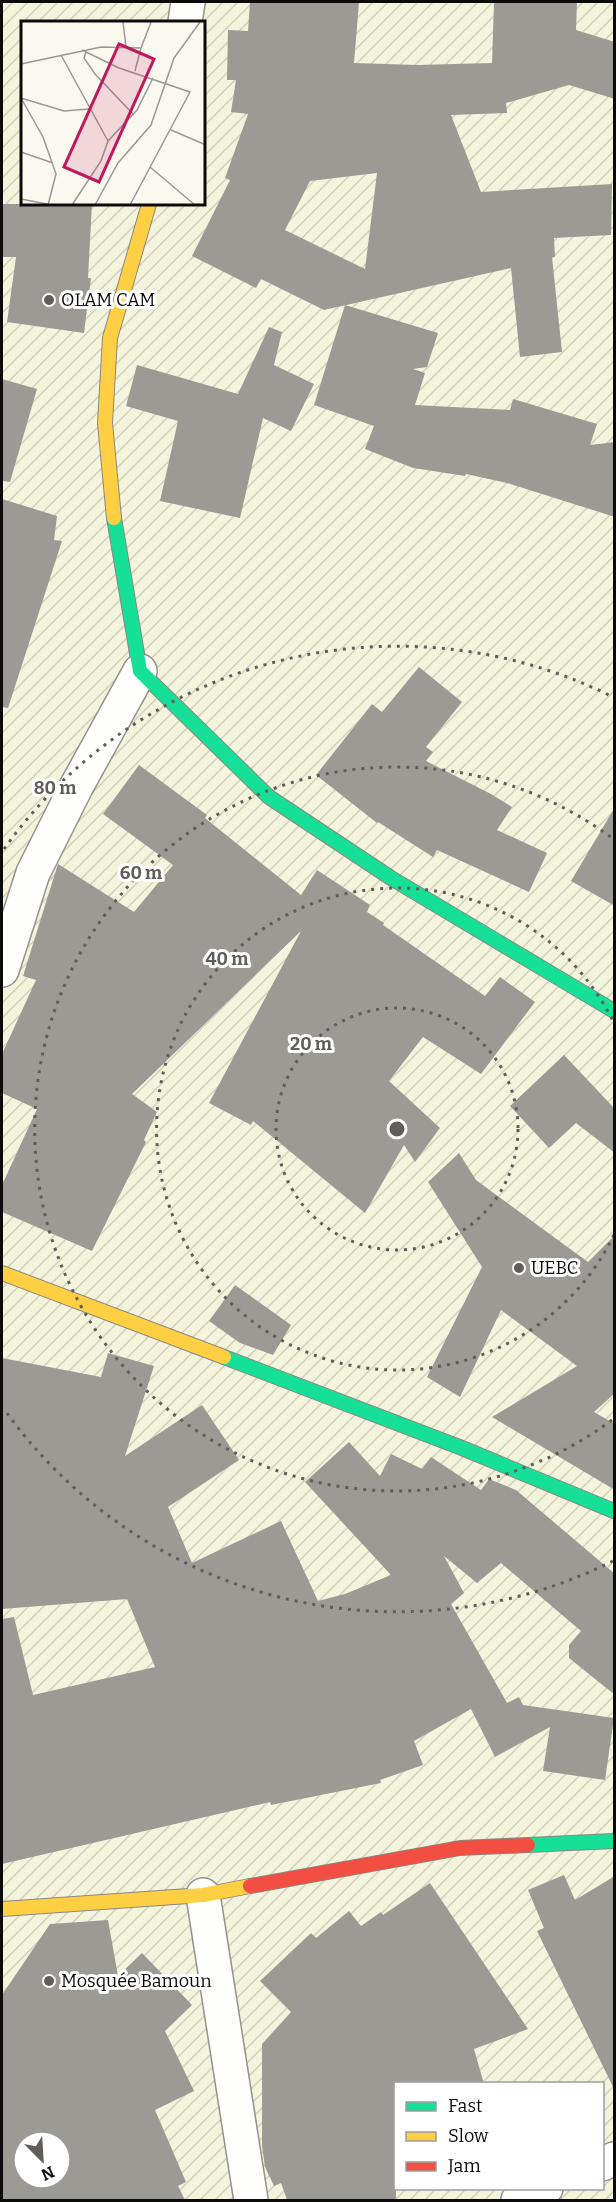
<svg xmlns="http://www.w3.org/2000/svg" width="616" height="2202" font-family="Bitter,serif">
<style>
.farmland{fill:url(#farmland-furrows);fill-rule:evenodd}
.building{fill:#9c9a95;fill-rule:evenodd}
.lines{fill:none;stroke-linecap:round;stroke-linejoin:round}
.street-casing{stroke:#93928e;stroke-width:36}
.fast-casing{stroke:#898884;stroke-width:16}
.slow-casing{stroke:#898884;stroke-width:16}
.jam-casing{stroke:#898884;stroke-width:16}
.street{stroke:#fefefd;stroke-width:33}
.fast{stroke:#16e098;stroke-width:14}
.slow{stroke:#ffcf43;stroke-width:14}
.jam{stroke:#f24e42;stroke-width:14}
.ring{fill:none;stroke:#5f5e5b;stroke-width:3;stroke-dasharray:3 6}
.poi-dot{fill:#5f5e5b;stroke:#fff;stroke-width:2}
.labels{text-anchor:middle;stroke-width:6;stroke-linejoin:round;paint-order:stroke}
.poi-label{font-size:18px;fill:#0b0b0b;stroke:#fff;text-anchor:start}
.inset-road{fill:none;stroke:#9a9994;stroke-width:1.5}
.view{fill:#c2185b;fill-opacity:0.15;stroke:#c2185b;stroke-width:3}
.inset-edge{fill:none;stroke:#0b0b0b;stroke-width:3}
.centre{fill:#5f5e5b;stroke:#fff;stroke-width:3}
.ring-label{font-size:18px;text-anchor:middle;font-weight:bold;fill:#5f5e5b;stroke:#fff;stroke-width:6;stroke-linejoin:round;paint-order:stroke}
</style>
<defs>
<pattern id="farmland-furrows" width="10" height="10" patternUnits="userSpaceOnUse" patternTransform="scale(1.5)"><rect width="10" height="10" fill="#f4f4dd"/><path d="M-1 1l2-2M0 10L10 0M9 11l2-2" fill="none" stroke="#d0d0bc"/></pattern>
</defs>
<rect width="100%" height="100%" fill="#faf8ef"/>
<!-- farmland -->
<path class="farmland" d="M2 2H614V2200H2ZM22 22H204V204H22ZM396 2084H602V2188H396ZM24 2142H60V2178H24Z"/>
<!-- building -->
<g class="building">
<path d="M250 2H359L354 63 417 65 492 63 494 2H577L576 30 615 42V99L569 85 506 103 507 113 451 115 481 192 612 184 611 235 554 238 555 257H552L562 352 520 357 511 268 324 310 261 279 256 288 192 256 230 180 225 178 248 114 231 112 236 80H227L228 30 248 31ZM377 173 365 269 285 230 310 181Z"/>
<path d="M2 204H92L88 278H91L84 333 7 322 16 257H2Z"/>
<path d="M345 305 438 333 427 367 413 369 425 373 415 405 510 410 513 399 597 424 590 445 615 442V517L507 483 466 474 465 476 413 468 365 449 374 426 314 405Z"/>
<path d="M269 327 282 332 274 365 314 384 291 431 263 418 240 518 160 501 178 421 126 406 137 365 238 394Z"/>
<path d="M2 379 37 389 10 482 2 481Z"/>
<path d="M2 499 57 516 54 540 62 541 8 708 2 707Z"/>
<path d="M419 667 462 702 426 747 433 752 426 761 491 794 512 807 497 830 547 853 529 892 437 850 433 857 378 822 377 823 316 775 372 704 382 712Z"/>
<path d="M139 765 207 815 205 818 301 895 317 870 370 905 367 912 384 923 383 925 485 996 500 977 535 1002 481 1074 423 1037 389 1081 440 1128 415 1162 404 1145 365 1213 253 1121 251 1125 209 1103 301 931 132 1094 157 1112 144 1140 146 1142 92 1251 2 1212V1185L37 1109 2 1093V1054L36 980 23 976 57 867 58 864 134 912 173 865 103 814Z"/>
<path d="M615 807V906L571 881Z"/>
<path d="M564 1055 615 1109V1153L576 1123 549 1148 510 1106Z"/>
<path d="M459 1153 476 1180 588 1262 615 1235V1393L594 1412 615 1424V1490L492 1417 577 1366 501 1310 460 1397 427 1377 482 1267 428 1182Z"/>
<path d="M235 1285 291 1325 273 1355 240 1343 209 1321Z"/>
<path d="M108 1353 154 1366 125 1456 202 1405 239 1460 168 1507 192 1563 281 1521 318 1601 345 1594 391 1575 305 1482 349 1442 380 1476 391 1454 422 1469 431 1457 481 1490 489 1479 516 1490 615 1574V1695L569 1658V1645L581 1631 501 1563 477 1583 444 1556 464 1593 451 1604 507 1703 519 1697 523 1705 614 1718 605 1780 543 1771 550 1727 495 1757 471 1709 414 1741 423 1765 380 1780 381 1783 271 1805 270 1802 2 1864V1619L14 1617 33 1695 155 1667 127 1599 2 1609V1358L101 1377Z"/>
<path d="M564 1875 575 1900 615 1876V2091L537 1931 544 1928 528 1890Z"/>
<path d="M430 1883 528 2029 474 2049 484 2084H396V2200H287L281 2183 274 2186 265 2167 262 2146V2044L291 2012 260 1981 311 1933 316 1938 349 1911 361 1926 381 1912 383 1915Z"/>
<path d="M108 1920 118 1976 142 1953 192 2005 165 2031 194 2091 155 2110 186 2182 178 2186 185 2200H2V1995L50 1924ZM24 2142H60V2178H24Z"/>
</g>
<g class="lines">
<!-- street casing -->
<g class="street-casing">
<g id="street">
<path d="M185 22 188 2"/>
<path d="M2 970 33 873 76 787 140 671"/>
<path d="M203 1895 251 2200"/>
<path d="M602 2164 614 2159"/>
<path d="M518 2200 546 2188"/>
</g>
</g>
<!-- fast casing -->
<g class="fast-casing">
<g id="fast">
<path d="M114 518 140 671 269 797 391 878 614 1011"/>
<path d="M224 1357 462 1448 614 1511"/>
<path d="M528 1845 614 1841"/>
</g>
</g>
<!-- slow casing -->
<g class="slow-casing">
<g id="slow">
<path d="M114 518 105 423 110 338 149 204"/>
<path d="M2 1273 224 1357"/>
<path d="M2 1909 203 1895 250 1886"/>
</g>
</g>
<!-- jam casing -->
<g class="jam-casing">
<path id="jam" d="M250 1886 460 1848 528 1845"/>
</g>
<!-- street -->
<use href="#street" class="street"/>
<!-- fast -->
<use href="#fast" class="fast"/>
<!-- slow -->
<use href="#slow" class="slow"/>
<!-- jam -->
<use href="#jam" class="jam"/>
</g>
<!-- distance rings -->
<g class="ring">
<circle cx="397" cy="1129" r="121"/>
<path d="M614 1235A241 241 0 1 1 614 1023"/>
<path d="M612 1420A362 362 0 1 1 612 838"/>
<path d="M613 1561A483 483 0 0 1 4 1409M4 849A483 483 0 0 1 613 697"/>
</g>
<!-- markers -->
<g class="poi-dot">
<circle cx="49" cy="300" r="6"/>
<circle cx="519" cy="1268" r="6"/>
<circle cx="49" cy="1981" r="6"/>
</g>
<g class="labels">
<!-- poi labels -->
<g class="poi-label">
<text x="61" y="306">OLAM CAM</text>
<text x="531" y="1274">UEBC</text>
<text x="61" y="1987">Mosquée Bamoun</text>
</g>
</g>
<!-- overview -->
<g transform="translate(21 21)">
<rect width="184" height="184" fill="#faf8ef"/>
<path class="inset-road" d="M102 1 105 26M61 29 98 47 169 71 109 184M65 31 63 37 74 53 113 94M40 34 87 120 80 140 51 184M0 43 80 26 120 27 130 1M114 50 120 27M0 77 22 116 35 153 27 184M0 77 43 90 68 88M150 109 185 124M87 120 116 89 132 57M0 131 32 142M129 146 174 184M0 178 26 183M74 184 97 142 130 104 153 37 179 1"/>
<path class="view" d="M98 23 133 38 78 161 43 146Z"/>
<rect width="184" height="184" class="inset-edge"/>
</g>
<circle cx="397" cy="1129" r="9" class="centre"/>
<g class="ring-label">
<text x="55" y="794">80 m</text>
<text x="141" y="879">60 m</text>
<text x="227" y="965">40 m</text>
<text x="311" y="1050">20 m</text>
</g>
<!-- border -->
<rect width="616" height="2202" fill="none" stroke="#0b0b0b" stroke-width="6"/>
<!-- legend -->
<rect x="394" y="2082" width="210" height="108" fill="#ffffff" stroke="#9d9d9d" stroke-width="1.5"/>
<rect x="406" y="2102" width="30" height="9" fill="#16e098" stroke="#9d9d9d" stroke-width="1.5"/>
<text x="448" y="2112" font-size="18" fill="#0b0b0b">Fast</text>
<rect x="406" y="2132" width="30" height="9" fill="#ffcf43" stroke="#9d9d9d" stroke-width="1.5"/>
<text x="448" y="2142" font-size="18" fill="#0b0b0b">Slow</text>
<rect x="406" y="2162" width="30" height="9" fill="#f24e42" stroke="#9d9d9d" stroke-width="1.5"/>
<text x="448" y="2172" font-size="18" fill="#0b0b0b">Jam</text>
<!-- north arrow -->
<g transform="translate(42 2160) rotate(156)"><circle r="28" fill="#ffffff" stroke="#9d9d9d" stroke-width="1.5"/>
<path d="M0-4.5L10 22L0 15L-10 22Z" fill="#5f5e5b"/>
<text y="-9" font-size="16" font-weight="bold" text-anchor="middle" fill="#0b0b0b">N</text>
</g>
</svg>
